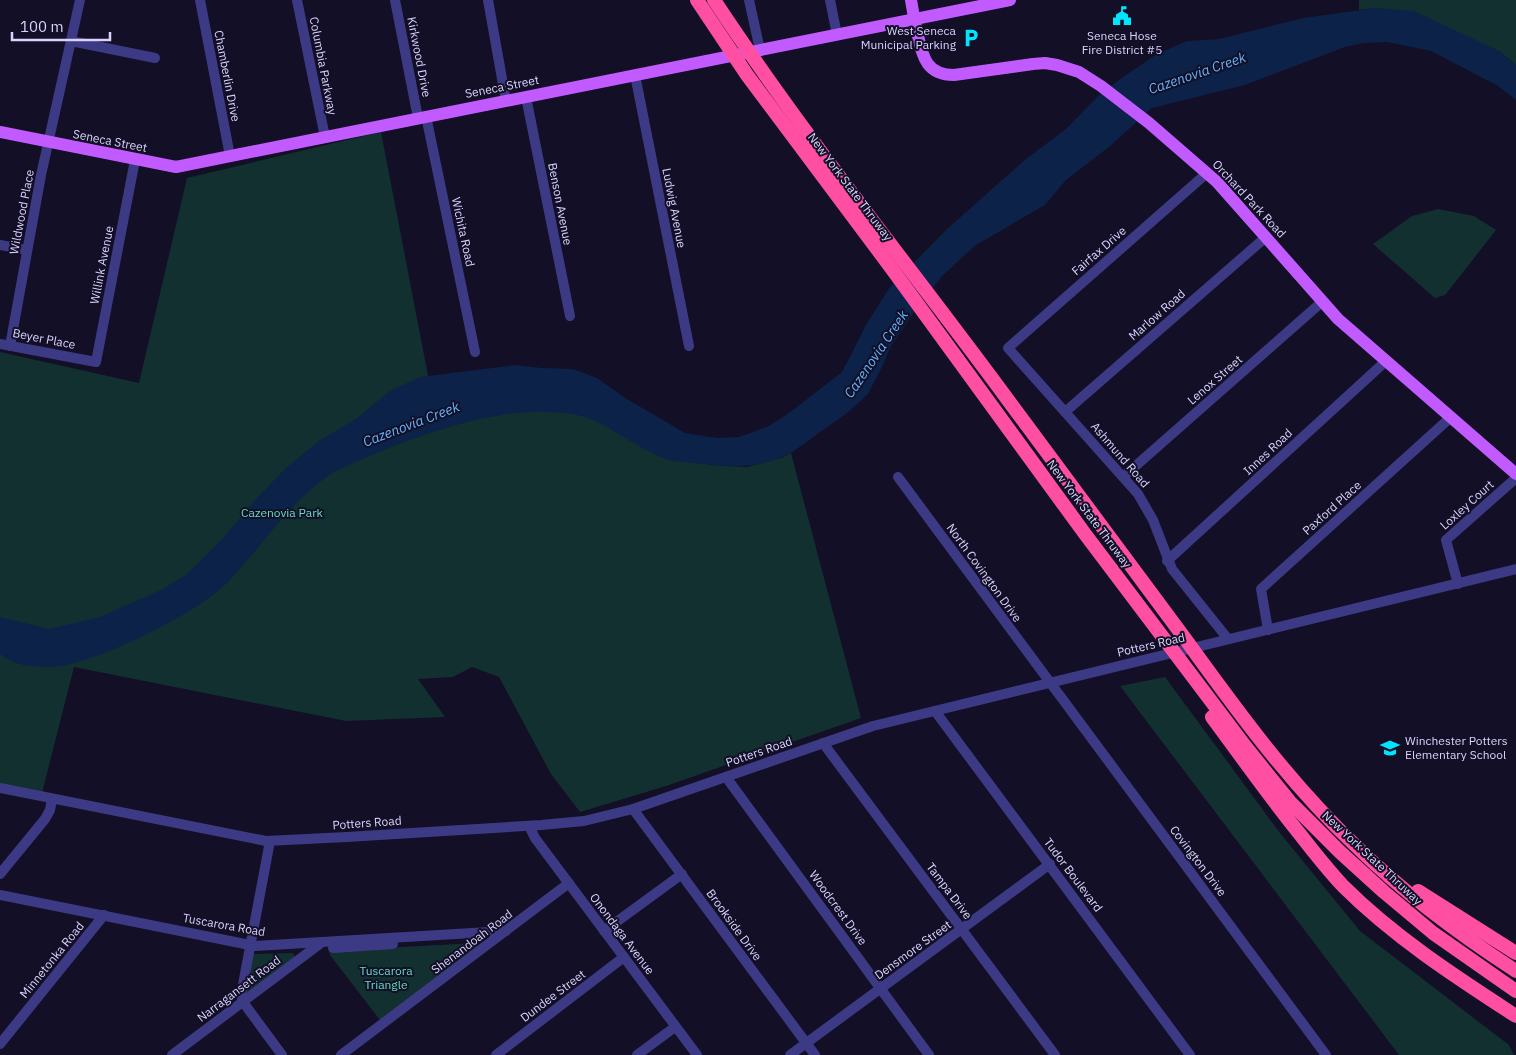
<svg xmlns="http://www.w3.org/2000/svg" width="1516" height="1055" font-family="'IBM Plex Sans',sans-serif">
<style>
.green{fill:#12302f}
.water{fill:#0c2248}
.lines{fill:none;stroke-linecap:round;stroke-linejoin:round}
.minor{stroke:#3d3a85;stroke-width:10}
.major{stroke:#c25bff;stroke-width:12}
.highway{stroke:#ff4fa3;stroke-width:14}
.labels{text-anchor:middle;stroke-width:4;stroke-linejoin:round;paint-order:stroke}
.poi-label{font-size:12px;fill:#d9d4ff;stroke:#130f26;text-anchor:end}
.street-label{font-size:12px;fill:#d9d4ff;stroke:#130f26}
.park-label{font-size:12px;fill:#5fe0c0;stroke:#130f26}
.water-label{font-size:14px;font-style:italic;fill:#62b6ff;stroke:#130f26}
</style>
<rect width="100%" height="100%" fill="#130f26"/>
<!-- green -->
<g class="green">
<path d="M1359 0H1516V65L1499 51 1376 8 1359 10Z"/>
<path d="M381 132 431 391 587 411 710 465 747 467 781 458 791 453 861 718 666 786 580 812 551 774 499 677 472 667 453 677 418 679 445 717 346 721 74 667 42 793 0 785V352L139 383 187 178Z"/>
<path d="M1438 209 1474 216 1496 230 1445 295 1435 298 1373 244 1412 216Z"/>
<path d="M1165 677 1280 833 1360 931 1509 1045 1514 1055H1399L1120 686Z"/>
<path d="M475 943 477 944 478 947 380 1020 330 955 329 951Z"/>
<path d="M253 954 293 953 295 957 248 992H246Z"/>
</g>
<!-- water -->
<path class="water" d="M1376 8 1414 11 1499 51 1516 65V100L1498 86 1431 51 1387 42 1363 43 1345 47 1245 85 1152 108 1109 147 1066 180 1045 205 976 245 942 276 914 312 891 346 881 369 868 394 847 413 791 453C756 470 732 467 695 463 687 462 677 462 669 460 658 457 647 450 637 445 617 434 600 420 577 415 508 401 421 434 358 461 351 465 341 468 334 472 291 499 261 548 226 584 197 613 92 666 51 667 41 667 25 666 16 663 10 661 5 657 0 654V617L49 629 100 617 163 589 187 574 224 537 258 497 286 468 319 441 357 418 390 391 420 377 515 365 542 368 573 369 597 378 627 399 685 433 717 438 739 437 769 426 789 413 842 372 867 323 890 287 947 229 1026 159 1066 129 1098 96 1123 77 1157 54 1187 41 1219 39 1303 18Z"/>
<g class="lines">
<!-- minor -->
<g class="minor">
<path d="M200 0 230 156"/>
<path d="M297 0 325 137"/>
<path d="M395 0 418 118"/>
<path d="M488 0 506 101"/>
<path d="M749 0 760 50"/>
<path d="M830 0 837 35"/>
<path d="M71 41 155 58"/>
<path d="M635 75 689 346"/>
<path d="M526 97 570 316"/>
<path d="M426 116 475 352"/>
<path d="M1207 173 1008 348 1138 494 1153 520 1172 569 1228 639"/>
<path d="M0 245 27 250"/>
<path d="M0 344 96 362 135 160"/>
<path d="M10 346 41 175 80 0"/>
<path d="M1065 412 1266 237"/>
<path d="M898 477 1326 1055"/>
<path d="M1123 477 1323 301"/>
<path d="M1167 561 1386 361"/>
<path d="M1458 584 1446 540 1516 478"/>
<path d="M1268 630 1261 589 1451 417"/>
<path d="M935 711 1190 1055"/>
<path d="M823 743 1055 1055"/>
<path d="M726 777 929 1055"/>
<path d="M0 788 266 841 347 837 541 825 584 821 633 809 873 726 1516 569"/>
<path d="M633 809 815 1055"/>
<path d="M529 826 535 838 697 1055"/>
<path d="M270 841 241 995 243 1002 282 1055"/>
<path d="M0 874 45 819 50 810 52 799"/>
<path d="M0 895 255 946 506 931"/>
<path d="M604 931 682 874"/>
<path d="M333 948 393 944"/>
<path d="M0 1044 104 915"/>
<path d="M172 1055 321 943"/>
<path d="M341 1055 569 883"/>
<path d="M496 1055 624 957"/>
<path d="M637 1055 675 1027"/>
<path d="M790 1055 1050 864"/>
</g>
<!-- major -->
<g class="major">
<path d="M911 0C913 12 915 24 918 36 923 58 927 75 954 75L1033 64 1045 63 1057 65 1079 72 1101 86 1149 123 1217 182 1338 319 1516 474"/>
<path d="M0 132 176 167 1010 0"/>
</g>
<!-- highway -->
<g class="highway">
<path d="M697 0 747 75 892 269 1085 534 1245 746 1290 802 1340 852 1384 892 1433 933 1516 991"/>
<path d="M714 0C805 138 910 267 1008 400 1067 480 1126 560 1186 640 1238 712 1291 785 1356 846 1405 894 1459 934 1516 971"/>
<path d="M1212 717C1241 756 1269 796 1299 833 1313 851 1327 869 1343 886 1394 937 1456 977 1516 1016"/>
<path d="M1418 891 1516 953"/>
</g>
</g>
<!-- icons -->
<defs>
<g id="civic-bare" transform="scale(1.5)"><path d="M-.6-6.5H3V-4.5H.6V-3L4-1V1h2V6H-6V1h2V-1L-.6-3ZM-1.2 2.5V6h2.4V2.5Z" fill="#00e5ff" stroke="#130f26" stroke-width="2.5" paint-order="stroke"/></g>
<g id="parking-bare" transform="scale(1.5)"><path d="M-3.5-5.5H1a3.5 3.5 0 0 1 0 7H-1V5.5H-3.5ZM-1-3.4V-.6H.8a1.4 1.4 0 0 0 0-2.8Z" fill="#00e5ff" stroke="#130f26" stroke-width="2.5" paint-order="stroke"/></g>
<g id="school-bare" transform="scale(1.5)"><path d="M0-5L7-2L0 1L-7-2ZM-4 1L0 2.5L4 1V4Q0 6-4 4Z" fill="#00e5ff" stroke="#130f26" stroke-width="2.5" paint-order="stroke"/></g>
</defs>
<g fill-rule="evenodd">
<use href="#civic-bare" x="1122" y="16"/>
<use href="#parking-bare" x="971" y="38"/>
<use href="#school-bare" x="1390" y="748"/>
</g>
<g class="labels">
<!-- poi labels -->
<g class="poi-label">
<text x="956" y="35">West Seneca<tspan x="956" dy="14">Municipal Parking</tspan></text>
<text x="1122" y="40" text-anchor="middle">Seneca Hose<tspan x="1122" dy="14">Fire District #5</tspan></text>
<text x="1405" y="745" text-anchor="start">Winchester Potters<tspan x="1405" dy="14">Elementary School</tspan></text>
</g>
<!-- street labels -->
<g class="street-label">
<text transform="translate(419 57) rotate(79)" y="4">Kirkwood Drive</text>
<text transform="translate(323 66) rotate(79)" y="4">Columbia Parkway</text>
<text transform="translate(227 76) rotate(79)" y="4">Chamberlin Drive</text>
<text transform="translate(502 87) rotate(-11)" y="4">Seneca Street</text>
<text transform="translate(110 141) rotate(11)" y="4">Seneca Street</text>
<text transform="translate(850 187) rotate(53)" y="4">New York State Thruway</text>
<text transform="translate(1249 199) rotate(47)" y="4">Orchard Park Road</text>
<text transform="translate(560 204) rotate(79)" y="4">Benson Avenue</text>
<text transform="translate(674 208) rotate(79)" y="4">Ludwig Avenue</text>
<text transform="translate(22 212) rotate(-79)" y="4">Wildwood Place</text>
<text transform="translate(463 232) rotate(78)" y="4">Wichita Road</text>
<text transform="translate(1099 251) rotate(-41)" y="4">Fairfax Drive</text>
<text transform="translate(102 265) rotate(-79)" y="4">Willink Avenue</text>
<text transform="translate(1157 315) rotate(-41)" y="4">Marlow Road</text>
<text transform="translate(44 339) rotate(11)" y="4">Beyer Place</text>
<text transform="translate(1215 380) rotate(-41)" y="4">Lenox Street</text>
<text transform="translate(1268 452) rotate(-43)" y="4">Innes Road</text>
<text transform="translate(1120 455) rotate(49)" y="4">Ashmund Road</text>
<text transform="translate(1467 505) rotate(-42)" y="4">Loxley Court</text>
<text transform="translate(1332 508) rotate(-42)" y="4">Paxford Place</text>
<text transform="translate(1089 514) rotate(53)" y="4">New York State Thruway</text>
<text transform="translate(984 573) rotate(54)" y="4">North Covington Drive</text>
<text transform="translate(1151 645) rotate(-13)" y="4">Potters Road</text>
<text transform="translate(759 752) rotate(-19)" y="4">Potters Road</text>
<text transform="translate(367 823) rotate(-4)" y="4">Potters Road</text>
<text transform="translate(1372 858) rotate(43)" y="4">New York State Thruway</text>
<text transform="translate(1198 861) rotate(53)" y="4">Covington Drive</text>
<text transform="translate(1073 875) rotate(53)" y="4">Tudor Boulevard</text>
<text transform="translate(949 891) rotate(53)" y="4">Tampa Drive</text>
<text transform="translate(838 908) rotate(54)" y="4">Woodcrest Drive</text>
<text transform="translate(224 925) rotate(10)" y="4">Tuscarora Road</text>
<text transform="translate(734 925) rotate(54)" y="4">Brookside Drive</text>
<text transform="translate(622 934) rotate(53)" y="4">Onondaga Avenue</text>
<text transform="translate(472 942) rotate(-37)" y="4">Shenandoah Road</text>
<text transform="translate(913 950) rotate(-36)" y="4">Densmore Street</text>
<text transform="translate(52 960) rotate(-51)" y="4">Minnetonka Road</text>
<text transform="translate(239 989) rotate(-37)" y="4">Narragansett Road</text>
<text transform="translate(553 996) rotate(-37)" y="4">Dundee Street</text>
</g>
<!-- park labels -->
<g class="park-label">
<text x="282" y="517">Cazenovia Park</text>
<text x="386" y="975">Tuscarora<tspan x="386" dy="14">Triangle</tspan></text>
</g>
<!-- water labels -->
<g class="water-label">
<text transform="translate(1197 73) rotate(-19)" y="5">Cazenovia Creek</text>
<text transform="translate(876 354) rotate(-56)" y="5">Cazenovia Creek</text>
<text transform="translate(411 424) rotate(-21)" y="5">Cazenovia Creek</text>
</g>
</g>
<!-- scale -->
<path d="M12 32v8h98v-8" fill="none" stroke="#d9d4ff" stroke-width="2.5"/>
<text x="20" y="32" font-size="15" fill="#d9d4ff" stroke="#130f26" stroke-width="4" paint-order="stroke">100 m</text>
</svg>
